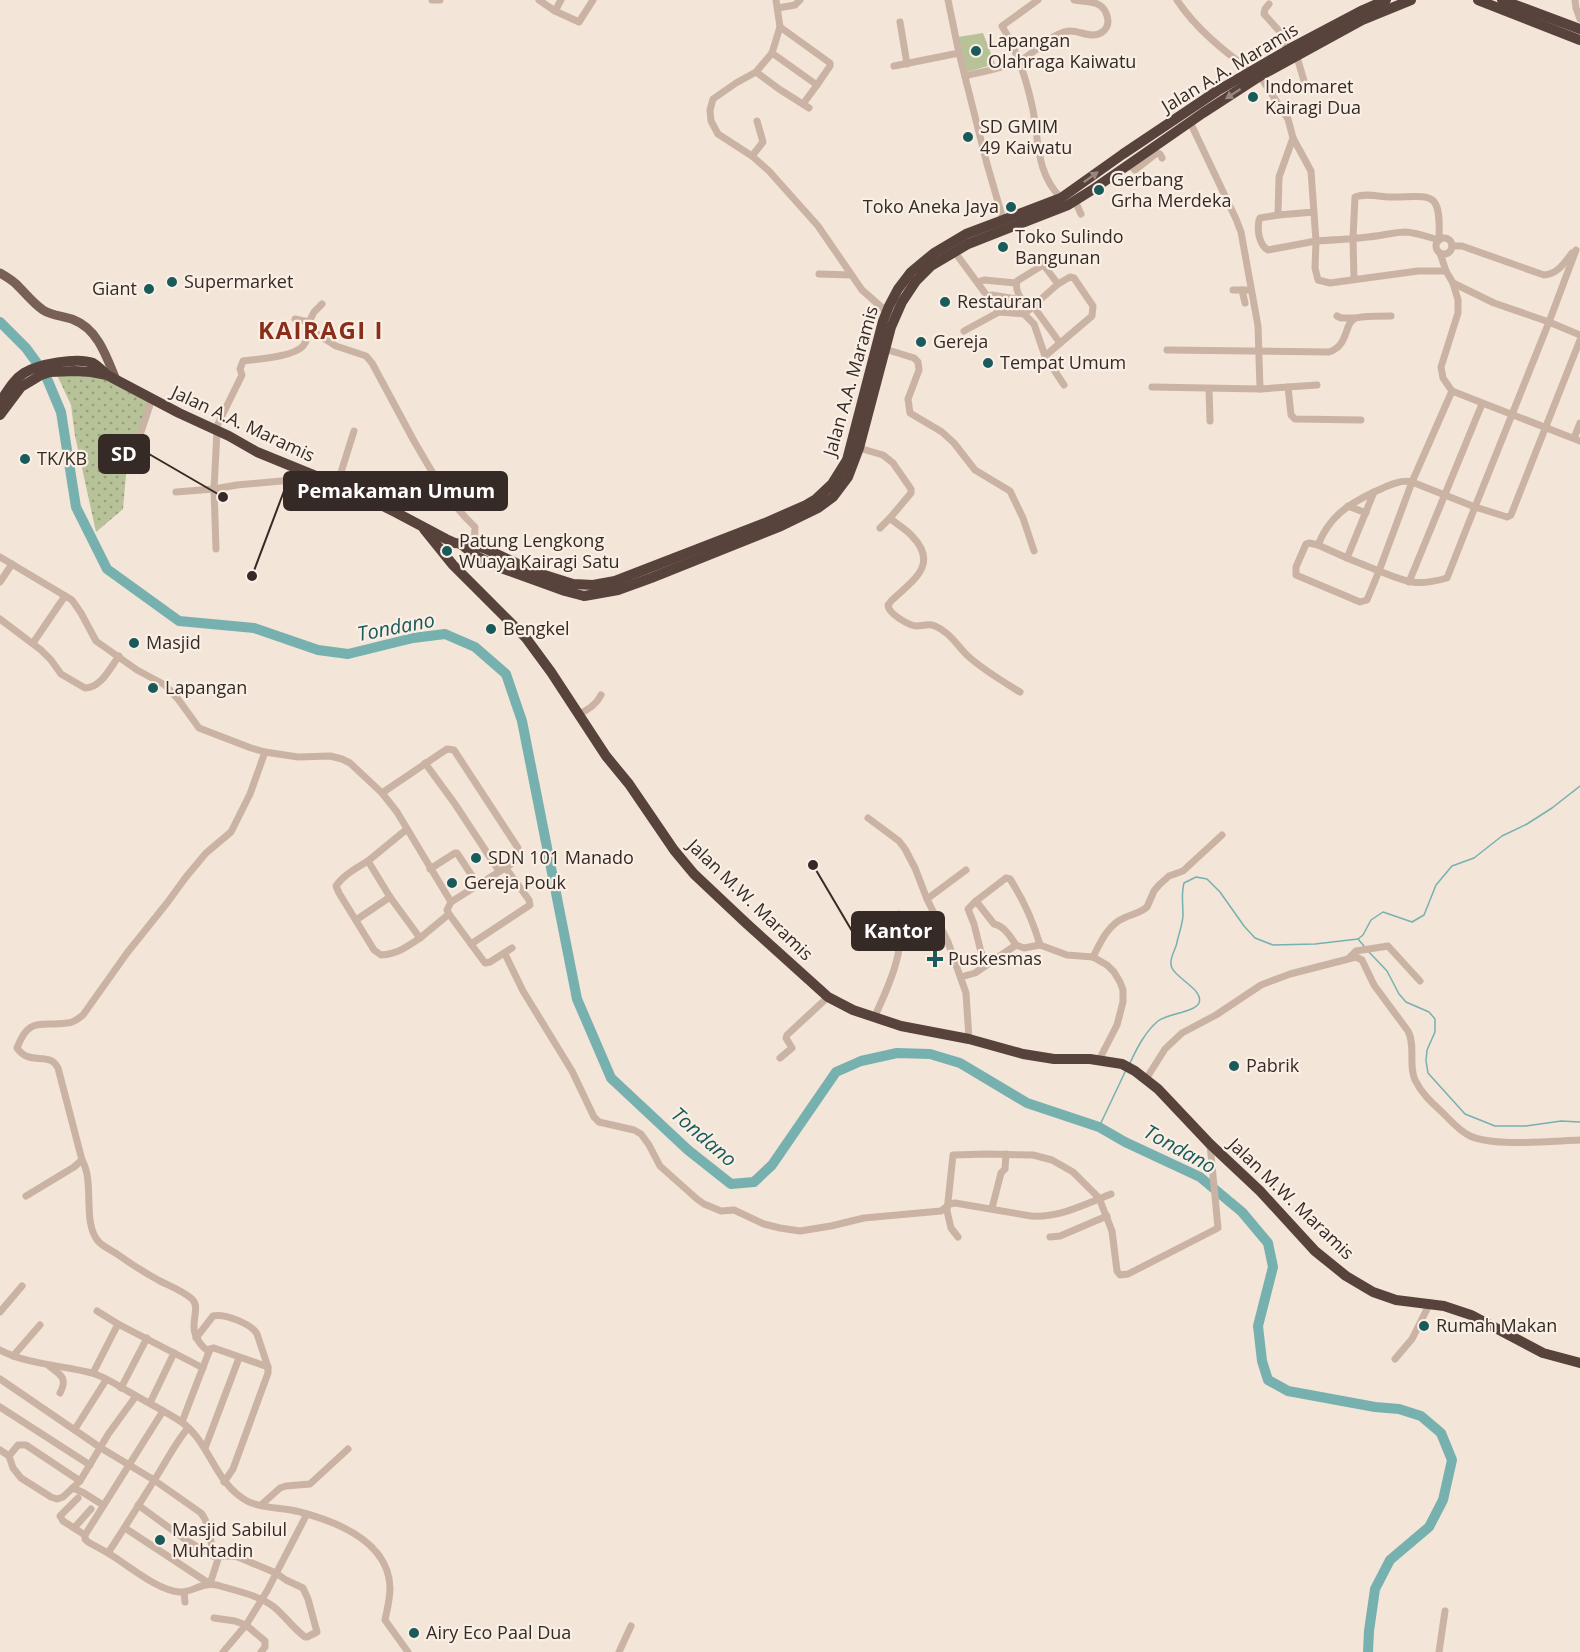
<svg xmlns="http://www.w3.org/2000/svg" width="1580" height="1652" font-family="'Open Sans',sans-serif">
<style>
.grass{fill:url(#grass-dots)}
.pitch{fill:#b7c298}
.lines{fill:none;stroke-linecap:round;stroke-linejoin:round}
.stream{stroke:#76b1b0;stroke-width:1.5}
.river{stroke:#76b1b0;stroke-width:10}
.minor{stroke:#cbb3a4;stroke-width:7}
.major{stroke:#796056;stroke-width:9}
.highway{stroke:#58433c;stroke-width:10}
.oneway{fill:#998880}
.poi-dot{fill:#195a5a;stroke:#faefe5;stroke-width:2}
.labels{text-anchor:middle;stroke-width:4.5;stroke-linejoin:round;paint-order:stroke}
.poi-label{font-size:18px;fill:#362a26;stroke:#faefe5;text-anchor:start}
.street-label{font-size:18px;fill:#362a26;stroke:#faefe5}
.water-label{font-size:20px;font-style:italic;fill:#195a5a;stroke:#faefe5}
.district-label{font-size:24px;font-weight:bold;letter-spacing:1.5px;fill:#8a2e1a;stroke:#faefe5}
.leader{fill:none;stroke:#362a26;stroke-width:2}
.callout-dot{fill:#362a26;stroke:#faefe5;stroke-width:2}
.callout{fill:#362a26;stroke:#362a26;stroke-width:2}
.callout-label{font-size:20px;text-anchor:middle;font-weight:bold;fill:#fff}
</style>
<defs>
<pattern id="grass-dots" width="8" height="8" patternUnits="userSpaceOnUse" patternTransform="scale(1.5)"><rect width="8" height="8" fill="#b7c298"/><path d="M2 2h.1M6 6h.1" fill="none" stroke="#969e7c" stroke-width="1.8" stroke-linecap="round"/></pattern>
</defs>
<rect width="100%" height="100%" fill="#f3e5d8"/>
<!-- grass -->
<path class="grass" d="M92 373 150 399 126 475 123 509 96 532 75 436 71 405 57 375Z"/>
<!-- pitch -->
<path class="pitch" d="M983 33 995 64 967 72 958 37Z"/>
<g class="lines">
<!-- stream -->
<g class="stream">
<path d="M1358 939 1364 946"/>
<path d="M1369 952 1387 971 1399 994 1406 1002 1429 1012 1435 1019V1032L1427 1050 1426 1061 1428 1073 1465 1114 1495 1126H1526L1561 1121 1580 1122"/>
<path d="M1130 1063C1137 1048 1145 1032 1158 1021 1167 1014 1195 1012 1199 1003 1204 990 1177 979 1172 968 1168 959 1176 950 1177 942 1179 933 1183 923 1183 915 1183 903 1181 894 1184 883L1196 877 1207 879 1220 892 1244 926 1255 938 1273 945 1315 944 1358 939 1363 935 1371 920 1383 912 1412 922 1424 915 1436 885 1452 866 1474 858 1502 836 1527 824 1552 808 1580 786"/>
<path d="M1099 1127 1126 1070"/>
</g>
<!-- river -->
<path class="river" d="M0 322 26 348 45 374 61 412 76 507 107 569 179 621 254 628 318 650 348 654 413 638 445 634 475 647 506 674 522 721 577 999 611 1078 688 1150 731 1184 754 1182 772 1165 836 1072 861 1061 897 1053 930 1054 960 1063 1027 1103 1099 1127 1125 1142 1200 1177 1242 1212 1268 1243 1273 1267 1258 1326 1262 1361 1268 1380 1288 1391 1375 1407 1399 1409 1421 1416 1441 1433 1452 1460 1443 1500 1429 1527 1390 1560 1375 1589 1369 1631 1368 1652"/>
<!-- minor -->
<g class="minor">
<path d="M432 0H440"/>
<path d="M539 0 555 11 561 0"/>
<path d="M948 0 959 53 987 164 1003 219"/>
<path d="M1038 0 1002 26C1018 52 1027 81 1033 110 1039 142 1036 173 1061 198"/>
<path d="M1177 0C1196 29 1224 51 1251 71"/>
<path d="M1575 0 1576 8 1580 19"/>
<path d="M1269 4 1265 9 1264 14 1282 34 1287 51"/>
<path d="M778 8 795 5 800 0"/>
<path d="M555 11 579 22 593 0"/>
<path d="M900 22 907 64"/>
<path d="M780 27 830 63V66L817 85 772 53 756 72 779 89 809 108"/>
<path d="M772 53 780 27 776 0"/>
<path d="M1297 57 1307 91"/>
<path d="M894 66 959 53"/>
<path d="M756 72 736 83 713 99 710 110 711 121 718 134 752 156 769 171 818 226 862 290 887 312"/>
<path d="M965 76C983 71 1008 68 1023 59 1035 52 1044 41 1057 35 1061 33 1065 31 1070 31 1078 31 1085 35 1093 35 1106 34 1111 24 1106 13 1101 0 1086 2 1074 0"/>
<path d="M1260 76 1288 119 1293 138 1311 171 1316 241 1268 250C1259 245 1257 230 1259 220L1260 218 1278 215 1314 212"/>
<path d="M803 104 817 85"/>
<path d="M1190 122 1236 219 1241 232 1258 326 1260 389 1288 387 1291 415 1295 419 1361 420"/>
<path d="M752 156 763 142 757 121"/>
<path d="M1129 164 1135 170 1157 153 1160 154 1162 158"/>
<path d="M1075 201 1081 214"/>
<path d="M1278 215 1279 177 1293 138"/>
<circle cx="1444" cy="246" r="8"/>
<path d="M1452 246H1462L1544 275C1558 274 1564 263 1572 253"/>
<path d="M1576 250 1549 322 1475 507 1507 517 1511 515 1580 340"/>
<path d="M954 251 999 312"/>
<path d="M1440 253 1446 271"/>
<path d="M1039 259 1058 284"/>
<path d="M819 274 851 275"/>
<path d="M1354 279 1353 238 1355 197C1365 193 1377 196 1388 197 1432 197 1441 188 1439 240 1428 237 1418 233 1406 232 1394 232 1381 236 1368 237 1351 239 1333 240 1316 241L1315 268 1318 280 1330 283 1418 271H1446L1453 283 1494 303 1549 322 1580 335"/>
<path d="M978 282 984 280 1016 283"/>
<path d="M1453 283 1458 300V313L1441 367 1443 378 1452 391 1580 441"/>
<path d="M1233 290H1242"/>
<path d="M988 297 992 295 1023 300"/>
<path d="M1245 303 1242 290H1251"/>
<path d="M1033 306 1060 343"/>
<path d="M1029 310C1023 301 1014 292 1017 281L1043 265"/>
<path d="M1024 314 1058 284 1070 277 1074 278 1093 306 1092 316 1045 356"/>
<path d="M1337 316 1341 318H1355"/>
<path d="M295 319 309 322 314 312 322 304"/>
<path d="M964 331 999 312 1024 314 1034 324 1045 356 1064 385"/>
<path d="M885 349 914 358 918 362 919 370 908 399 910 413 942 432 954 443 975 470 1010 491 1023 518 1034 551"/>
<path d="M1167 350 1329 352C1350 345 1343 323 1356 318 1363 316 1383 316 1391 316"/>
<path d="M1152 387 1260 389"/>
<path d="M1288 387 1317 385"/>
<path d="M1209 389 1210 421"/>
<path d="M215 430 242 375 240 369 243 361C258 359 293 357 303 346 307 341 308 335 313 330L317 334 336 346 366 356 372 363C386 389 400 415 414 441 432 472 448 502 475 527L474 548"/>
<path d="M1574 438 1580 423"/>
<path d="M859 448 883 455 893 463 911 489V493L890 518C896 524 906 529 912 536 940 565 912 581 891 601 890 603 889 604 888 605 888 614 910 626 917 626 924 626 928 623 935 626 950 632 958 647 969 657 985 671 1002 681 1020 692"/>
<path d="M133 466 140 435 152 399"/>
<path d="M337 485 354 431"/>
<path d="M176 492 214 489 237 485 292 480 310 474"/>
<path d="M1348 506 1366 513"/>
<path d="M880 528 890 518"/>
<path d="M1318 545 1309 543 1306 544 1296 567V575L1360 602 1367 600 1379 571 1347 558 1374 492C1386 487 1399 479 1412 482L1379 571C1407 582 1416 587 1447 578L1475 507 1412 482 1452 391"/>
<path d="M216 549 214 489 217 431"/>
<path d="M0 557 72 600 81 613 96 641 137 670 165 685 178 699 199 728 251 748 265 752 298 757 330 756 342 759 350 763 382 793 397 812 451 902"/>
<path d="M1347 558 1318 545C1329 517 1347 505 1374 492"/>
<path d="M0 582 12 564"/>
<path d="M1409 582 1482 404"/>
<path d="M0 619 41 650 51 660 61 674 85 688C101 688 110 668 119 656"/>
<path d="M33 643 65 596"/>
<path d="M578 714C589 710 596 705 601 695"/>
<path d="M425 763 455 804 499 871"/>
<path d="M382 793 447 749 454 750 518 848C519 855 518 858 513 863L451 902 447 910 449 914 485 963 490 962 512 948"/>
<path d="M868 818 899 841 905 849 915 868 927 899 948 942 966 993 969 1039"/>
<path d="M407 829 368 861 390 897 420 938 449 914"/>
<path d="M368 861C357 868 343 875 336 886L339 893 374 950 381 955C397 954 407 947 420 938"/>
<path d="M430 869 455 853H457L478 885"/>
<path d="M927 899 966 870"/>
<path d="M976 901 994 924C1004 926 1010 936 1016 945"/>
<path d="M356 920 390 897"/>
<path d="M471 944 530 905 529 900 505 867"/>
<path d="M505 954 523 991 572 1071 594 1117 599 1122 634 1130 641 1134 649 1145 660 1166 697 1199 704 1204 721 1211 734 1210 764 1224 780 1228 800 1231 831 1226 864 1218 941 1211 950 1204 955 1203 1031 1216C1059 1218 1086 1204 1111 1194"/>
<path d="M1093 957C1101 941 1108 925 1124 918 1132 914 1140 913 1147 907L1154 891 1159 885 1169 876 1183 871 1222 835"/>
<path d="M1349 958 1356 951 1388 946 1420 981"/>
<path d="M988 964 981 952 974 924 968 909 976 901 1006 878 1010 879C1023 899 1033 921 1040 945"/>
<path d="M961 977 975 973 1016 945 1024 948 1040 945 1067 955 1093 957 1107 965 1114 972 1120 982 1123 990V1002L1117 1025 1099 1060"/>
<path d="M874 1018C888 988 907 947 899 914"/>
<path d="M780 1058 792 1048 786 1038 787 1035 828 997"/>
<path d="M1146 1079 1165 1049 1182 1033 1216 1015 1261 985 1290 974 1356 957 1362 960 1374 985 1408 1031C1416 1046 1408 1065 1415 1080 1422 1094 1431 1102 1442 1112 1450 1120 1459 1131 1470 1136 1494 1147 1551 1141 1580 1140"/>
<path d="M26 1196 74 1167 82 1160"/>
<path d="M992 1208 1001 1173 1005 1169 1006 1154"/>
<path d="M958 1237 951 1228 947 1211 953 1155 986 1154 1033 1155 1052 1160 1073 1172 1099 1198 1112 1231 1117 1271 1120 1275 1128 1274 1218 1228 1210 1144"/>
<path d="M1050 1237 1060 1236 1107 1216"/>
<path d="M97 1311 118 1324"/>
<path d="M0 1312 22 1286"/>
<path d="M196 1338 213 1316C224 1313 252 1324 257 1334L268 1367V1373L233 1469 224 1482"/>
<path d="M0 1350C29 1365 61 1365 92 1373 106 1377 120 1387 133 1394 148 1403 165 1411 180 1421 210 1441 214 1483 247 1501 262 1509 283 1507 300 1512 338 1522 389 1542 390 1588 390 1599 387 1610 385 1620L408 1652"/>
<path d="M209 1352C180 1330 204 1311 192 1299 183 1291 170 1286 160 1281 145 1273 131 1264 117 1254 111 1250 102 1246 98 1241 82 1222 95 1182 82 1160L58 1068C49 1050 30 1067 17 1048 29 1016 40 1027 67 1023 73 1023 78 1019 83 1015L127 953 167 903 186 877 206 853 231 832 250 794 265 752"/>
<path d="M13 1356 40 1325"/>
<path d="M1395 1359 1412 1339 1430 1303"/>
<path d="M49 1366C61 1375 68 1378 60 1393"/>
<path d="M93 1373 118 1324 203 1368"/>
<path d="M0 1379 101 1448 154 1480 201 1513C210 1524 211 1542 213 1556"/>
<path d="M121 1388 147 1338"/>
<path d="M150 1403 174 1353"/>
<path d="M0 1407 90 1465"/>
<path d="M163 1411 85 1535V1539L88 1542 108 1553C126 1526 143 1498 160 1471 169 1456 177 1441 188 1428"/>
<path d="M182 1422 210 1349 214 1348 268 1367"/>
<path d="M75 1429 106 1380"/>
<path d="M205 1448 239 1358"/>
<path d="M0 1450 9 1456 13 1468 21 1478 51 1497 57 1499 63 1497 80 1481 109 1433 136 1396"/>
<path d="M9 1456 18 1445H26L80 1481"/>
<path d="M73 1488 84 1493 103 1505"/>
<path d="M78 1498 60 1516 63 1521 85 1535"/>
<path d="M261 1505 280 1488 286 1486 310 1484 348 1449"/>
<path d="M74 1528 91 1509"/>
<path d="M125 1528 210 1584 219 1556"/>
<path d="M108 1553C128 1565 158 1591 180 1592 192 1593 200 1582 217 1585 236 1591 259 1595 274 1607 285 1616 293 1628 305 1637H307L317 1632 308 1599 303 1588 286 1580 276 1573 238 1557 231 1556H213L186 1540 138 1505"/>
<path d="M184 1592 185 1602"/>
<path d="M214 1618 235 1621 246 1625 265 1641V1647L261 1652"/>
<path d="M223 1652 246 1625 267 1591 307 1514"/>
<path d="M619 1652 631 1626"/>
<path d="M1439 1652 1445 1611"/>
</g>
<!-- major -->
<path class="major" d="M0 273C7 277 14 281 19 287 27 295 33 303 43 310 52 316 64 316 74 320 98 329 107 358 116 380"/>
<!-- highway -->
<g class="highway">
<path d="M1478 0 1580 40"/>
<path d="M1502 0 1580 29"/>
<path d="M0 402C7 392 13 380 24 373 38 364 77 357 93 363 98 366 103 371 107 375"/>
<path d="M0 415 21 387 41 375 50 372 75 371 91 372 107 375 179 413 229 436 257 452 355 492 397 513 446 539 455 543 474 545 486 549 535 572 573 584 593 585 615 581 765 523 806 505 816 499 832 484 847 460 883 321 889 306 898 289 911 272 934 253 966 234 1061 198 1123 154 1217 91 1291 48 1363 10 1386 0"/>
<path d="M424 529 453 565 526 638 551 672 606 756 629 784 674 850 694 874 746 923 828 997 853 1010 901 1026 969 1039 1023 1054 1054 1059H1090L1122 1064 1135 1071 1158 1089 1210 1144 1260 1191 1315 1251 1346 1276 1373 1292 1396 1300 1444 1306 1471 1315 1543 1353 1580 1363"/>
<path d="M461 544 476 556 501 568 565 591 584 596 590 595 618 590 651 578 781 526 818 508 833 497 848 477 859 448 891 327 902 302 916 281 931 266 968 244 1068 205 1092 190 1203 113 1260 76 1362 20 1411 0"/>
</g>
</g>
<!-- one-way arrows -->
<defs><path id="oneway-solid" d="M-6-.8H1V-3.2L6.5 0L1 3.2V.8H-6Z" transform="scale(1.5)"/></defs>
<g class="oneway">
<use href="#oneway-solid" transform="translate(1233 94) rotate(147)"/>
<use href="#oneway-solid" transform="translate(1091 177) rotate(-36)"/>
</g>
<!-- markers -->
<g class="poi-dot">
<circle cx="976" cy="51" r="6"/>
<circle cx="1253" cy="97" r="6"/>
<circle cx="968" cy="137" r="6"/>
<circle cx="1099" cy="190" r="6"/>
<circle cx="1011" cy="207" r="6"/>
<circle cx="1003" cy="247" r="6"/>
<circle cx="172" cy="282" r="6"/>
<circle cx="149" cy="289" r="6"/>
<circle cx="945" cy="302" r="6"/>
<circle cx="921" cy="342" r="6"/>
<circle cx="988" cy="363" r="6"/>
<circle cx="25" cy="459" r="6"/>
<circle cx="447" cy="551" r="6"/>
<circle cx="491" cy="629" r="6"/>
<circle cx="134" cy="643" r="6"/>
<circle cx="153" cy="688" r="6"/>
<circle cx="476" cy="858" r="6"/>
<circle cx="452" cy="883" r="6"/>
<path d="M932 950h6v6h6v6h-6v6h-6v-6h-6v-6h6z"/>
<circle cx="1234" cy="1066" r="6"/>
<circle cx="1424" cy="1326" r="6"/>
<circle cx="160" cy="1540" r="6"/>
<circle cx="414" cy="1633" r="6"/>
</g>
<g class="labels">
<!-- poi labels -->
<g class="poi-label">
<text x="988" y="47">Lapangan<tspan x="988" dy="21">Olahraga Kaiwatu</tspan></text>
<text x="1265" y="93">Indomaret<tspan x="1265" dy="21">Kairagi Dua</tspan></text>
<text x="980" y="133">SD GMIM<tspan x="980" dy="21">49 Kaiwatu</tspan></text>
<text x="1111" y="186">Gerbang<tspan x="1111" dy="21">Grha Merdeka</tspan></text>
<text x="999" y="213" text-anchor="end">Toko Aneka Jaya</text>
<text x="1015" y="243">Toko Sulindo<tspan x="1015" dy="21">Bangunan</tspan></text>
<text x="184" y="288">Supermarket</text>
<text x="137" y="295" text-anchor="end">Giant</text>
<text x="957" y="308">Restauran</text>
<text x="933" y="348">Gereja</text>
<text x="1000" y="369">Tempat Umum</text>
<text x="37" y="465">TK/KB</text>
<text x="459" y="547">Patung Lengkong<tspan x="459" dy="21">Wuaya Kairagi Satu</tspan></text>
<text x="503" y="635">Bengkel</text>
<text x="146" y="649">Masjid</text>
<text x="165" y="694">Lapangan</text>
<text x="488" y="864">SDN 101 Manado</text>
<text x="464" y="889">Gereja Pouk</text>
<text x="948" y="965">Puskesmas</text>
<text x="1246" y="1072">Pabrik</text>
<text x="1436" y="1332">Rumah Makan</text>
<text x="172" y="1536">Masjid Sabilul<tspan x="172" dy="21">Muhtadin</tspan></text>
<text x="426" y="1639">Airy Eco Paal Dua</text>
</g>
<!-- street labels -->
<g class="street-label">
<text transform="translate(1230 68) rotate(-31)" y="6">Jalan A.A. Maramis</text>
<text transform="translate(851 381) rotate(-74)" y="6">Jalan A.A. Maramis</text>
<text transform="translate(243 424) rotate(25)" y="6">Jalan A.A. Maramis</text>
<text transform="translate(750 900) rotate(44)" y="6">Jalan M.W. Maramis</text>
<text transform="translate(1291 1199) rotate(44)" y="6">Jalan M.W. Maramis</text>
</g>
<!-- water labels -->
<g class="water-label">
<text transform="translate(396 627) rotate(-11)" y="7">Tondano</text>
<text transform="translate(704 1137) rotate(41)" y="7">Tondano</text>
<text transform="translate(1180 1149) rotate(29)" y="7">Tondano</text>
</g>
<!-- district labels -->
<g class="district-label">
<text x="321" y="339">KAIRAGI I</text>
</g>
</g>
<!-- callouts -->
<path class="leader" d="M223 497L149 454M252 576L284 491M813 865L852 931"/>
<g class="callout-dot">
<circle cx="223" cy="497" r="6"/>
<circle cx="252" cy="576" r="6"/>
<circle cx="813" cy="865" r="6"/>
</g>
<g class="callout">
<rect x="99" y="435" width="50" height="38" rx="6"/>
<rect x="284" y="472" width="223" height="38" rx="6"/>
<rect x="852" y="912" width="92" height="38" rx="6"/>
</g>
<g class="callout-label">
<text x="124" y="461">SD</text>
<text x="396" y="498">Pemakaman Umum</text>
<text x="898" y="938">Kantor</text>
</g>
</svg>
